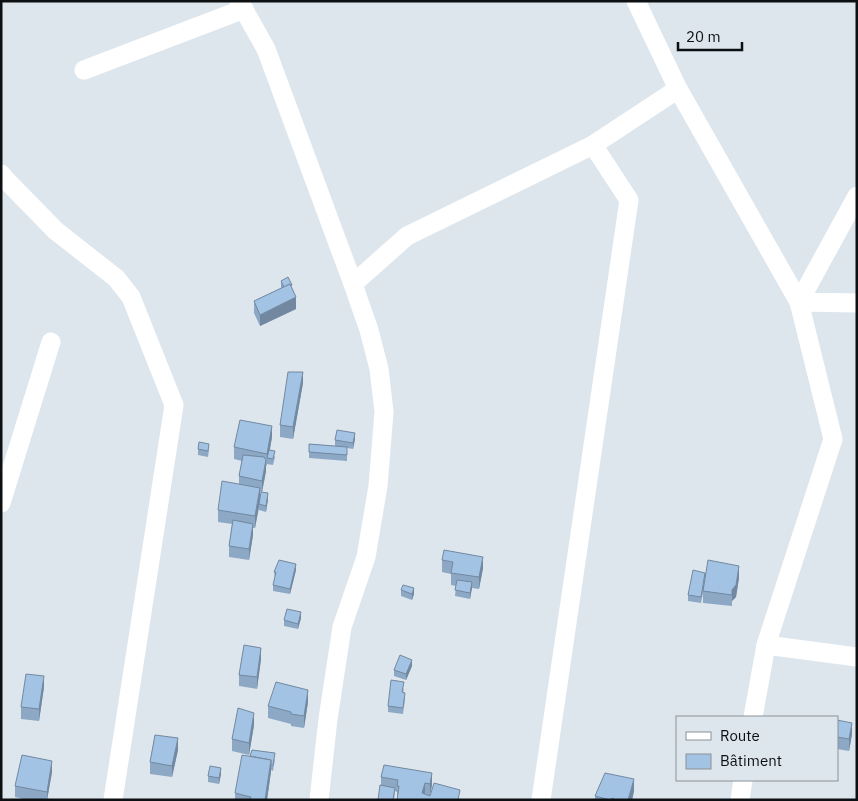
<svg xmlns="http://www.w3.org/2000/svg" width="858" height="801" font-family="'IBM Plex Sans',sans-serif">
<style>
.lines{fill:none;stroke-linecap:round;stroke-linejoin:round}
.street{stroke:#fff;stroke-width:19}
.wall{fill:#8ca8c4}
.shaded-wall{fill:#7288a0}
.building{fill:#a3c3e4;stroke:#7288a0}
</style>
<rect width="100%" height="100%" fill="#dee6ed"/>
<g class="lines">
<!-- street -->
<g class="street">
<path d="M239 1 266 49 353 284 369 330 379 369 384 412 378 486 366 557 342 627 328 719 319 800"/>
<path d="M636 1 678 89 799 302 833 439 766 645 753 717"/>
<path d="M84 70 244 9"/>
<path d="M1 174 6 180 56 231 116 278 131 297 174 405 113 800"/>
<path d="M857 196 799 302 857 303"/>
<path d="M353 284 407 236 593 145 678 89"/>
<path d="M1 503 51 342"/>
<path d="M766 645 857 657"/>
<path d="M541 800 629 200 593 145"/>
<path d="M740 800 743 780"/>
</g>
</g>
<!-- wall -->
<g class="wall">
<path d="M281 281 292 288 296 309 260 326 254 313V301L281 288Z"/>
<path d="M303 383 293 439 280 437V425Z"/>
<path d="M272 437 270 450 275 457 273 465 267 464V466L266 465V471L262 492H260V497L268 499 266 512 259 510V508L255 528H253V535L249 560 229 557V546L232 524 218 522V510L239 484V476L242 461 234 459V447Z"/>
<path d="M355 439 353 449 347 448V461L309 458V444L335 446V440Z"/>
<path d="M198 449 209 450 208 457 198 455Z"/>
<path d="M442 560 483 568 479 589 472 588 470 599 455 596 456 586 451 585V574L442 572Z"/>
<path d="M296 570 290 594 273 591V585L275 578 274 572Z"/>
<path d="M705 573 739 578 736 597 732 601V606L703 603V593L701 603 688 601V595Z"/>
<path d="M401 590 414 594 412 600 401 596Z"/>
<path d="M301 618 298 629 284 626V620Z"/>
<path d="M261 659 257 689 239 686V675Z"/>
<path d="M412 666 406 680 394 676V670Z"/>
<path d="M44 687 39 721 21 719V707Z"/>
<path d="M404 688 403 693 405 699 403 714 388 712V706Z"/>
<path d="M308 702 304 728 291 726V724L268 718V706Z"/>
<path d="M837 720 852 734 849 751 837 749Z"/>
<path d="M254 725 249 755 232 751V739Z"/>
<path d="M178 750 172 777 150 774V762Z"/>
<path d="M275 759 273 771 271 770 267 800H235V793Z"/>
<path d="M52 772 47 800H27L15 797V786Z"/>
<path d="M432 773V785L430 795H426L430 796 460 800 397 797V792L395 791 394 800H378L381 785V777Z"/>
<path d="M221 774 219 784 208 782V776Z"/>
<path d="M634 791 632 800H595V796Z"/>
</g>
<!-- shaded-wall -->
<g class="shaded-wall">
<path d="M296 297V309L260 326V315Z"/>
<path d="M303 372V383L293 439V427Z"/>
<path d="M272 426V437L268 458H267V466V454Z"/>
<path d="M355 433V439L353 449V443Z"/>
<path d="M266 460V471L262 492V481Z"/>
<path d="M260 488V500L255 528V516Z"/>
<path d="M268 493V499L266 512V506Z"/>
<path d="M253 524V535L249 560V549Z"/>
<path d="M483 557V568L479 589V577Z"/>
<path d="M296 564V570L290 594V589Z"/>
<path d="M739 566V578L736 597 732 601V606V590Z"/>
<path d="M472 582V588L470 599V593Z"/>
<path d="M414 588V594L412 600V594Z"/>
<path d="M301 612V618L298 629V624Z"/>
<path d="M261 648V659L257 689V677Z"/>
<path d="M412 660V666L406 680V674Z"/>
<path d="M44 676V687L39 721V709Z"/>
<path d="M308 690V702L304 728V716Z"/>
<path d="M254 713V725L249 755V743Z"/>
<path d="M852 723V734L849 751V739Z"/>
<path d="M178 738V750L172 777V766Z"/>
<path d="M271 760V772L267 800H265Z"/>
<path d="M52 761V772L47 800V792Z"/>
<path d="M221 768V774L219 784V778Z"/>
<path d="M432 773V785L430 795V784Z"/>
<path d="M634 779V791L632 800H628Z"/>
<path d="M425 783V794L422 793Z"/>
</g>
<!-- building -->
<g class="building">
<path d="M288 277 292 285 291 286 290 284 284 287 281 281Z"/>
<path d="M290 284 296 297 260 315 254 301Z"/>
<path d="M288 372H303L293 427 280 425Z"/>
<path d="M240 420 272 426 267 454 234 447Z"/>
<path d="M337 430 355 433 353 443 335 440Z"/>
<path d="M199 442 209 444 208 451 198 449Z"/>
<path d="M309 444 347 447V455L309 452Z"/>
<path d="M269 450 275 451 273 459 267 458Z"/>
<path d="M243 455 264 457 266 460 262 481 239 476Z"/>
<path d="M222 481 260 488 255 516 218 510Z"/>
<path d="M261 492 268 493 266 506 259 504Z"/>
<path d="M233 520 253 524 249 549 229 546Z"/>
<path d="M444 550 483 557 479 577 451 573 453 562 442 560Z"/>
<path d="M279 560 296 564 290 589 273 585 276 572H274Z"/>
<path d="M708 560 739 566 736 585 732 590V595L703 591Z"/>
<path d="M693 570 705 573 701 597 688 595Z"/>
<path d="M457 580 472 582 470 593 455 590Z"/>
<path d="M403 585 414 588 412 594 401 590Z"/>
<path d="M287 609 301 612 298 624 284 620Z"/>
<path d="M244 645 261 648 257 677 239 675Z"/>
<path d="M400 655 412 660 406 674 394 670Z"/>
<path d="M26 674 44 676 39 709 21 707Z"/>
<path d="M391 680 404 682 402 692 405 693 403 708 388 706Z"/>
<path d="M276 682 308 690 304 716 291 714V712L268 706Z"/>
<path d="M238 708 254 713 249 743 232 739Z"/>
<path d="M837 720 852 723 849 739 837 737Z"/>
<path d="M155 735 178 738 172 766 150 762Z"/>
<path d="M252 750 275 753 273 765H271V760L250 756Z"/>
<path d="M22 755 52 761 47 792 15 786Z"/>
<path d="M242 755 271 760 265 800H250L251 797 235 793Z"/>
<path d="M384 765 432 773 430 784 425 783 422 793 430 796 434 783 460 790 458 800H397L399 786H397L398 780 381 777Z"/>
<path d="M210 766 221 768 219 778 208 776Z"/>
<path d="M605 773 634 779 628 800H616L612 798 611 800H610L595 796Z"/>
<path d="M380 785 395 788 393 800H378Z"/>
</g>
<!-- border -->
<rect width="858" height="801" fill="none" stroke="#0d1012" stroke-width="5"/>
<!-- legend -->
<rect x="676" y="716" width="162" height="65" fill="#dee6ed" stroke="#8a9095"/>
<rect x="686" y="732" width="25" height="8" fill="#ffffff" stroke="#8a9095"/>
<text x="720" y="741" font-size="15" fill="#0d1012">Route</text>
<rect x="686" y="754" width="25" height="15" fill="#a3c3e4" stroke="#8a9095"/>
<text x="720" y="766" font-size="15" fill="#0d1012">Bâtiment</text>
<!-- scale -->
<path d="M678 42v8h64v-8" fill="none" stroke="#0d1012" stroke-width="2.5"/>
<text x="686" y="42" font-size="15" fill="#0d1012" stroke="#dee6ed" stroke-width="4" paint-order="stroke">20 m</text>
</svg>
